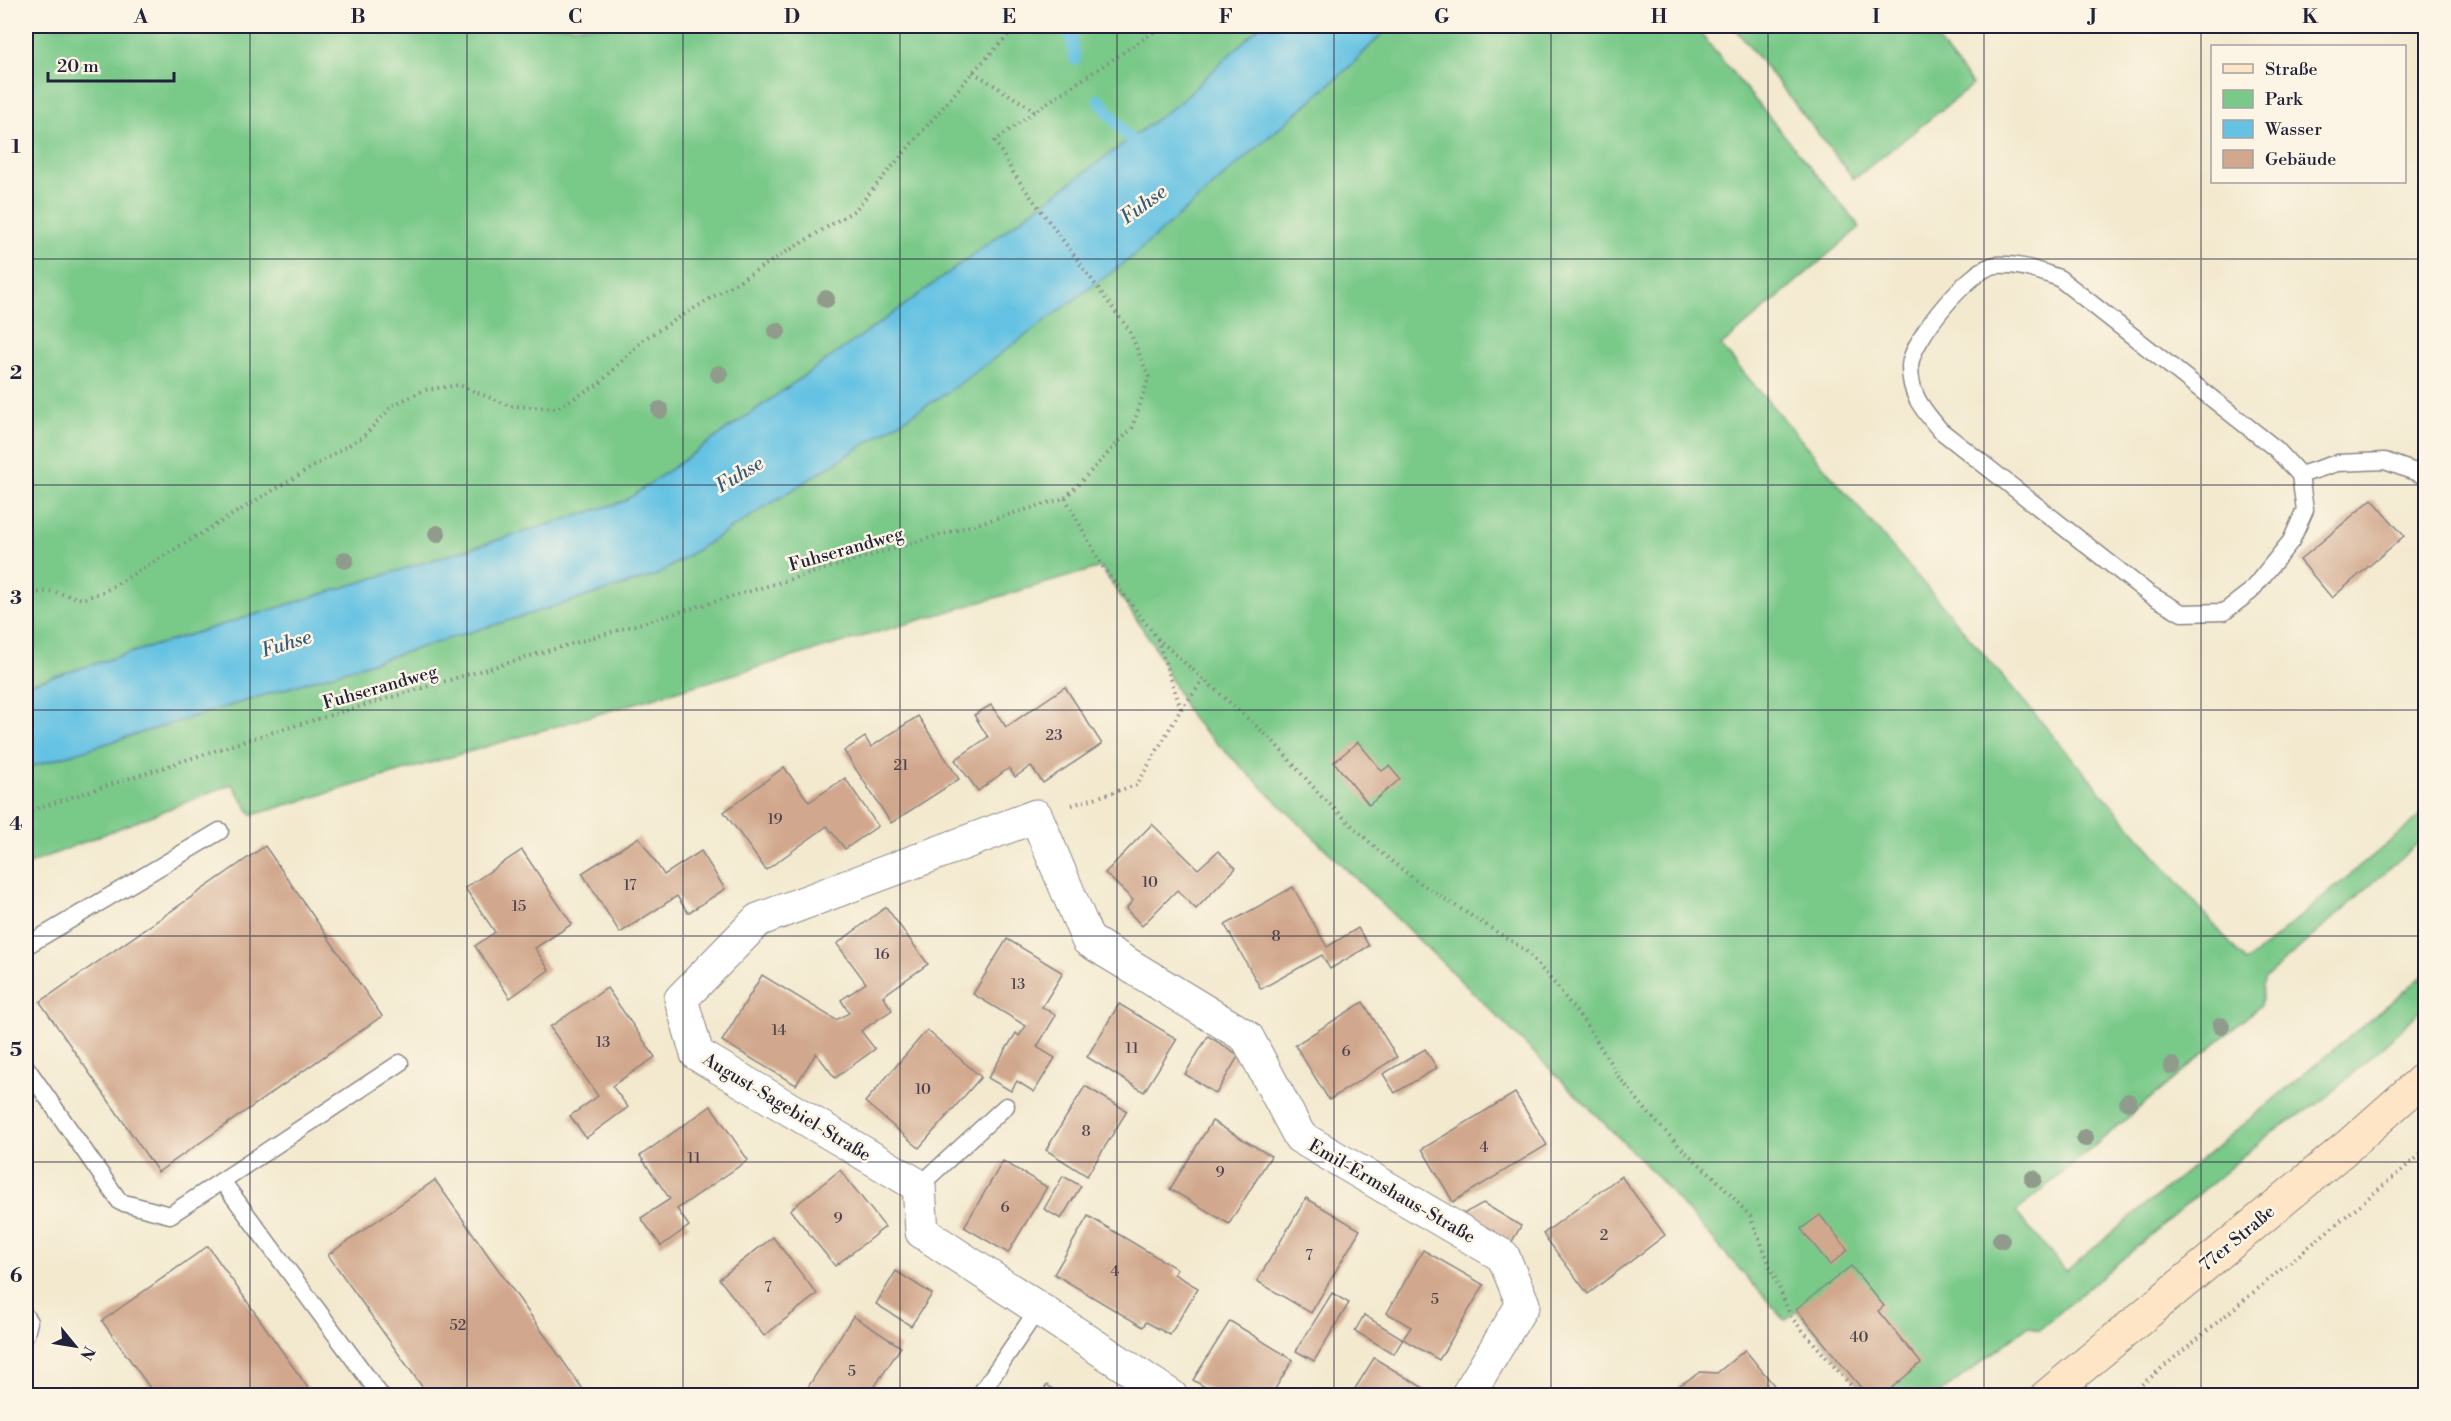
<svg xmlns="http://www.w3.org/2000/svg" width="2451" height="1421" font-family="'Libre Bodoni',serif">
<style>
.green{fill:#79c989;stroke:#4e7662;stroke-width:1.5}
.water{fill:#65c2e3;stroke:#44728f;stroke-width:1.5}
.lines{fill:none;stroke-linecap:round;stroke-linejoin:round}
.stream{stroke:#65c2e3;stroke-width:12}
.building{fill:#d1a88d}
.lane-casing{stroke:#8a8685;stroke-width:19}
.street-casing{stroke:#8a8685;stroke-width:35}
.secondary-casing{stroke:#8a8685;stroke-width:35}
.path{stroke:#8a8685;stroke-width:4;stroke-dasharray:1.5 4.5;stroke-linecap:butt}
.lane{stroke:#fff;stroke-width:16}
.street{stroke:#fff;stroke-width:33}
.secondary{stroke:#fde5c5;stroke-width:33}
.tree{fill:#919b8c}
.grid{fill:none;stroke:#22223b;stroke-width:1.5;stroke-opacity:0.55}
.labels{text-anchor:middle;stroke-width:5;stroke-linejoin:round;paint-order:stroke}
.number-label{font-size:15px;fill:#4e4450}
.street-label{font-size:18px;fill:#22223b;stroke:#fcf5e5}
.water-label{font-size:20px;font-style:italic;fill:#395a76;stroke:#fcf5e5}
.neatline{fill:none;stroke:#22223b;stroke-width:2}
.grid-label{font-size:20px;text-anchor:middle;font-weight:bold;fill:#22223b}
</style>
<rect width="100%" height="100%" fill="#fcf5e5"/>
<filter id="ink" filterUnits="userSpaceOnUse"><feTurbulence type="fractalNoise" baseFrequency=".0167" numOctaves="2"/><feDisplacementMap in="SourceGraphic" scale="12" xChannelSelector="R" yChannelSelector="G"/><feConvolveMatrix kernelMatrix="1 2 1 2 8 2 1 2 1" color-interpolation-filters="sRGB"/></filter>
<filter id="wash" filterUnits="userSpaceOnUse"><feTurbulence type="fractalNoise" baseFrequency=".008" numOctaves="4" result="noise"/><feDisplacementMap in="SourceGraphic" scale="24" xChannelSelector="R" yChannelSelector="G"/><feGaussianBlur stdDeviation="1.35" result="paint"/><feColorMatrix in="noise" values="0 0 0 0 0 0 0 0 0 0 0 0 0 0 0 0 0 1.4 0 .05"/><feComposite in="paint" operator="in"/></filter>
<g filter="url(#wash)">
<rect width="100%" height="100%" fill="#f3e9cf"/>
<!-- green -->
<g class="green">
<path d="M26 26H1260L1180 102 894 313 625 501 26 685Z"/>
<path d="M1390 26H1694L1860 227 1721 346 2246 962 2425 812V837L2264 979 2261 1005 2016 1212 2066 1271 2425 974V1007L2324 1100 2273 1131 2039 1330 2028 1326 1938 1395H1867L1797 1310 1785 1320 1648 1167 1499 1018 1191 718 1153 644 1101 567 252 815 232 784 26 865V768L657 575 947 392 1127 261 1347 69Z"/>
<path d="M1733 26H1926L1973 85 1854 179Z"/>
</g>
<!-- water -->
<path class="water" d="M1260 26H1390L1347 69 1127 261 948 392 657 575 26 768V685L625 501 894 313 1180 102Z"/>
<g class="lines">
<!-- stream -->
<g class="stream">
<path d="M1069 26 1075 59"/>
<path d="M1099 100 1139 151"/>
</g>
</g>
<g id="blocks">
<!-- building -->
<g class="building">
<path d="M2372 499 2404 536 2332 598 2300 560Z"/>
<path d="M1065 687 1102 744 1043 783 1031 766 1015 777 1009 768 978 791 955 760 988 737 974 715 991 705 1006 727Z"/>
<path d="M918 716 959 779 891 823 844 751 865 737 871 747Z"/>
<path d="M1358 742 1382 771 1389 766 1400 779 1369 805 1334 762Z"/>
<path d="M784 767 809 802 845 778 878 826 845 849 827 826 766 870 724 812Z"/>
<path d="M1152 824 1198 869 1218 851 1236 868 1196 909 1177 890 1142 926 1126 909 1133 900 1105 873Z"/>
<path d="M639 837 664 875 701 851 725 889 688 913 677 896 620 933 582 873Z"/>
<path d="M265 846 382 1016 158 1172 40 1002Z"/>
<path d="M522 850 572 924 535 948 549 970 510 998 475 946 495 932 465 888Z"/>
<path d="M1293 887 1327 947 1358 928 1369 946 1330 969 1322 955 1261 989 1225 925Z"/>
<path d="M886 907 928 964 883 996 892 1010 861 1031 875 1049 835 1078 816 1053 796 1085 722 1041 762 975 836 1020 849 1013 841 1000 866 983 837 944Z"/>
<path d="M1007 939 1063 973 1042 1007 1056 1015 1037 1047 1055 1058 1034 1092 1017 1081 1011 1091 988 1078 1016 1033 1019 1036 1026 1026 973 994Z"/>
<path d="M607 988 655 1057 612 1086 628 1107 586 1138 570 1116 598 1096 550 1027Z"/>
<path d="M1363 1002 1397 1057 1329 1100 1295 1045Z"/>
<path d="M1119 1004 1177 1039 1144 1092 1087 1057Z"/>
<path d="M927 1030 981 1077 919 1148 865 1102Z"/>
<path d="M1208 1036 1239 1055 1216 1094 1185 1074Z"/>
<path d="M1425 1049 1437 1068 1395 1093 1383 1074Z"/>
<path d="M1085 1086 1127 1111 1087 1176 1046 1150Z"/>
<path d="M1515 1093 1547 1145 1453 1202 1422 1149Z"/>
<path d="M711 1106 748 1160 677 1209 689 1226 661 1246 641 1218 670 1199 640 1156Z"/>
<path d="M1212 1121 1271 1156 1229 1224 1170 1189Z"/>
<path d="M1003 1161 1047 1187 1008 1253 964 1227Z"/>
<path d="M840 1170 885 1227 835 1266 790 1210Z"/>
<path d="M1063 1176 1081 1186 1061 1219 1044 1209Z"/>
<path d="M1621 1176 1665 1235 1588 1294 1543 1234Z"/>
<path d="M435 1180 587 1395H428L328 1255Z"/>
<path d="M1306 1198 1360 1230 1311 1313 1257 1281Z"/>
<path d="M1483 1203 1521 1226 1510 1245 1461 1215Z"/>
<path d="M1820 1215 1848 1250 1830 1265 1801 1229Z"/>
<path d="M1088 1216 1177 1269 1174 1274 1198 1288 1170 1335 1146 1322 1143 1327 1054 1274Z"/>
<path d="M773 1237 817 1294 764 1336 719 1279Z"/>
<path d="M208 1246 313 1395H155L102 1321Z"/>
<path d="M1423 1250 1484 1285 1439 1360 1403 1339 1394 1354 1355 1331 1364 1315 1403 1339 1411 1327 1387 1313Z"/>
<path d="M1851 1266 1884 1306 1878 1311 1921 1363 1887 1392 1890 1395H1867L1796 1309Z"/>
<path d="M896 1271 932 1294 911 1326 876 1304Z"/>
<path d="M1332 1293 1349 1303 1314 1361 1296 1351Z"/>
<path d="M853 1316 901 1347 869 1395H803Z"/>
<path d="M1230 1321 1293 1360 1273 1392 1278 1395H1218L1193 1380Z"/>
<path d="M1745 1350 1782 1395H1677L1679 1386 1700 1372 1717 1373Z"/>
<path d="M1374 1358 1435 1395H1351Z"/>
<path d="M1047 1385 1061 1395H1040Z"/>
<path d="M1907 1389 1912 1395H1900Z"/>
<path d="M47 1391 61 1395H46Z"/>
</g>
</g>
</g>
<g filter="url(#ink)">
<use href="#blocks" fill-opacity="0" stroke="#8a8685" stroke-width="1.5"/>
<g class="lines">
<!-- lane casing -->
<g class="lane-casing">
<g id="lane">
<path d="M2300 475 2305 510 2291 541 2250 592 2224 612 2182 613 2149 594 1940 430C1922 408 1910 396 1910 366 1911 340 1971 267 1996 265 2019 263 2038 271 2059 278L2276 449 2300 475 2337 463 2385 461 2426 476"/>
<path d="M26 946 220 831"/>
<path d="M26 1067 120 1202 170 1215 400 1063"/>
<path d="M222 1181 381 1396"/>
<path d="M919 1186 1006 1106"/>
<path d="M26 1317 29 1322 26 1334"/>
<path d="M979 1396 1038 1309"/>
</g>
</g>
<!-- street casing -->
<g class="street-casing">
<path id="street" d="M1171 1396 922 1232 919 1186 697 1054 681 999 758 920 1036 816 1088 940 1247 1037 1300 1137 1503 1256 1523 1304 1467 1396"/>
</g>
<!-- secondary casing -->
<g class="secondary-casing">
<path id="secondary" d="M2047 1396 2348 1146 2426 1077"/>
</g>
<!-- path -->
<g class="path">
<path d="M973 72 1035 111"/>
<path d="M1065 498 1103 567 1157 638 1272 740 1321 796 1379 851 1414 879 1525 950 1554 983 1588 1027 1619 1077 1649 1114 1680 1147 1716 1179 1750 1216 1791 1317 1860 1396"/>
<path d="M26 594 49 591 83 599 105 591 364 436 393 405 424 390 459 385 510 406 557 408 599 384 644 339 855 210 973 72 1017 26"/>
<path d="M1181 709 1204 680"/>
<path d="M1072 805 1137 785 1181 709 1157 638"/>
<path d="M26 812 260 736 1065 498 1132 428 1149 377 1129 330 1014 174 995 141 1035 111 1163 26"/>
<path d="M2128 1396 2426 1150"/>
</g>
<!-- lane -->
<use href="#lane" class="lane"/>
<!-- street -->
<use href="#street" class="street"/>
<!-- secondary -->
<use href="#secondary" class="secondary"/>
</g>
<!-- trees -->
<g class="tree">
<circle cx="826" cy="299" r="9"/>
<circle cx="777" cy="331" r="9"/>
<circle cx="719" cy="374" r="9"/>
<circle cx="660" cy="410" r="9"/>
<circle cx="437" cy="534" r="9"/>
<circle cx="345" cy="560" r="9"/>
<circle cx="2221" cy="1026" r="9"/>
<circle cx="2172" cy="1066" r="9"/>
<circle cx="2128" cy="1102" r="9"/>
<circle cx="2085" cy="1138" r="9"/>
<circle cx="2033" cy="1179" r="9"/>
<circle cx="2001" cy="1240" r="9"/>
</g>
</g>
<!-- grid -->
<path class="grid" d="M250 26V1396M467 26V1396M683 26V1396M900 26V1396M1117 26V1396M1334 26V1396M1551 26V1396M1768 26V1396M1984 26V1396M2201 26V1396M26 259H2426M26 485H2426M26 710H2426M26 936H2426M26 1162H2426"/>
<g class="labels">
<!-- number labels -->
<g class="number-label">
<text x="1054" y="740">23</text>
<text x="901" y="770">21</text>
<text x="775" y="824">19</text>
<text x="1150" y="887">10</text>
<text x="630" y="890">17</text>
<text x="519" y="911">15</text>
<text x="1276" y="941">8</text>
<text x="882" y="959">16</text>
<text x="1018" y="989">13</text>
<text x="779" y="1035">14</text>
<text x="603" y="1047">13</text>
<text x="1132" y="1053">11</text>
<text x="1346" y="1056">6</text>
<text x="923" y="1094">10</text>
<text x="1086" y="1136">8</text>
<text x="1484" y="1152">4</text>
<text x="694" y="1163">11</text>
<text x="1220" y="1177">9</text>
<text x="1005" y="1212">6</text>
<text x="838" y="1223">9</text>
<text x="1604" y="1240">2</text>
<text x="1309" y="1260">7</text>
<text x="1115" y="1276">4</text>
<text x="768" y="1292">7</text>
<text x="1435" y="1304">5</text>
<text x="458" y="1330">52</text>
<text x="1859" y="1342">40</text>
<text x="852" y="1376">5</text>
</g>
<!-- street labels -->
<g class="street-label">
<text transform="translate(846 549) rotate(-16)" y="6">Fuhserandweg</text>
<text transform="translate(380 687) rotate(-16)" y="6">Fuhserandweg</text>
<text transform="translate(787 1107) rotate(31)" y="6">August-Sagebiel-Straße</text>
<text transform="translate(1392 1191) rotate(30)" y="6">Emil-Ermshaus-Straße</text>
<text transform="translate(2237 1238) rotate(-40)" y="6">77er Straße</text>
</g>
<!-- water labels -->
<g class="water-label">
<text transform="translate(1143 204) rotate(-36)" y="7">Fuhse</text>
<text transform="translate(739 474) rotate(-31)" y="7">Fuhse</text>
<text transform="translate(286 643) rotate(-17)" y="7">Fuhse</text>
</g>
</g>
<!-- margin -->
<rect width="2451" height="1421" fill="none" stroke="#fcf5e5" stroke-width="66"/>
<!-- legend -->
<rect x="2211" y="45" width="195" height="138" fill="#fcf5e5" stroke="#a5a1a1" stroke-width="1.5"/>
<rect x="2223" y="64" width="30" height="9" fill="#fde5c5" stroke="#a5a1a1" stroke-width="1.5"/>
<text x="2265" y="75" font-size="18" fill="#22223b">Straße</text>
<rect x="2223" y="90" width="30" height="18" fill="#79c989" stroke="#a5a1a1" stroke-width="1.5"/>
<text x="2265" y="105" font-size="18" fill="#22223b">Park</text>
<rect x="2223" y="120" width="30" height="18" fill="#65c2e3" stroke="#a5a1a1" stroke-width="1.5"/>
<text x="2265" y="135" font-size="18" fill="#22223b">Wasser</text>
<rect x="2223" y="150" width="30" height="18" fill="#d1a88d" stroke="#a5a1a1" stroke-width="1.5"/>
<text x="2265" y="165" font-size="18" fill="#22223b">Gebäude</text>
<!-- north arrow -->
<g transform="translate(75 1346) rotate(120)" stroke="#fcf5e5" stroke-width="4.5" paint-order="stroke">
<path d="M0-4.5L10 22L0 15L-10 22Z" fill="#22223b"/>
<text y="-9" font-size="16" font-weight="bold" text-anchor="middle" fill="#22223b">N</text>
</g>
<!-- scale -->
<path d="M48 72v9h126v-9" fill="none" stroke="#22223b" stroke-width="3"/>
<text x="57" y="72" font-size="18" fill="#22223b" stroke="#fcf5e5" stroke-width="4.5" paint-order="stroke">20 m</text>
<rect x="33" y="33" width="2385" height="1355" class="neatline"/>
<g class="grid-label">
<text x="141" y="23">A</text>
<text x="358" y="23">B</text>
<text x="575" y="23">C</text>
<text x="792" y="23">D</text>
<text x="1009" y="23">E</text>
<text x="1226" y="23">F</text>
<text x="1442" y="23">G</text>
<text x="1659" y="23">H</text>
<text x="1876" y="23">I</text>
<text x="2093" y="23">J</text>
<text x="2310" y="23">K</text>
<text x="16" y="153">1</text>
<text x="16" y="379">2</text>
<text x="16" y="604">3</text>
<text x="16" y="830">4</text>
<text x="16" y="1056">5</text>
<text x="16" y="1282">6</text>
</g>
</svg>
